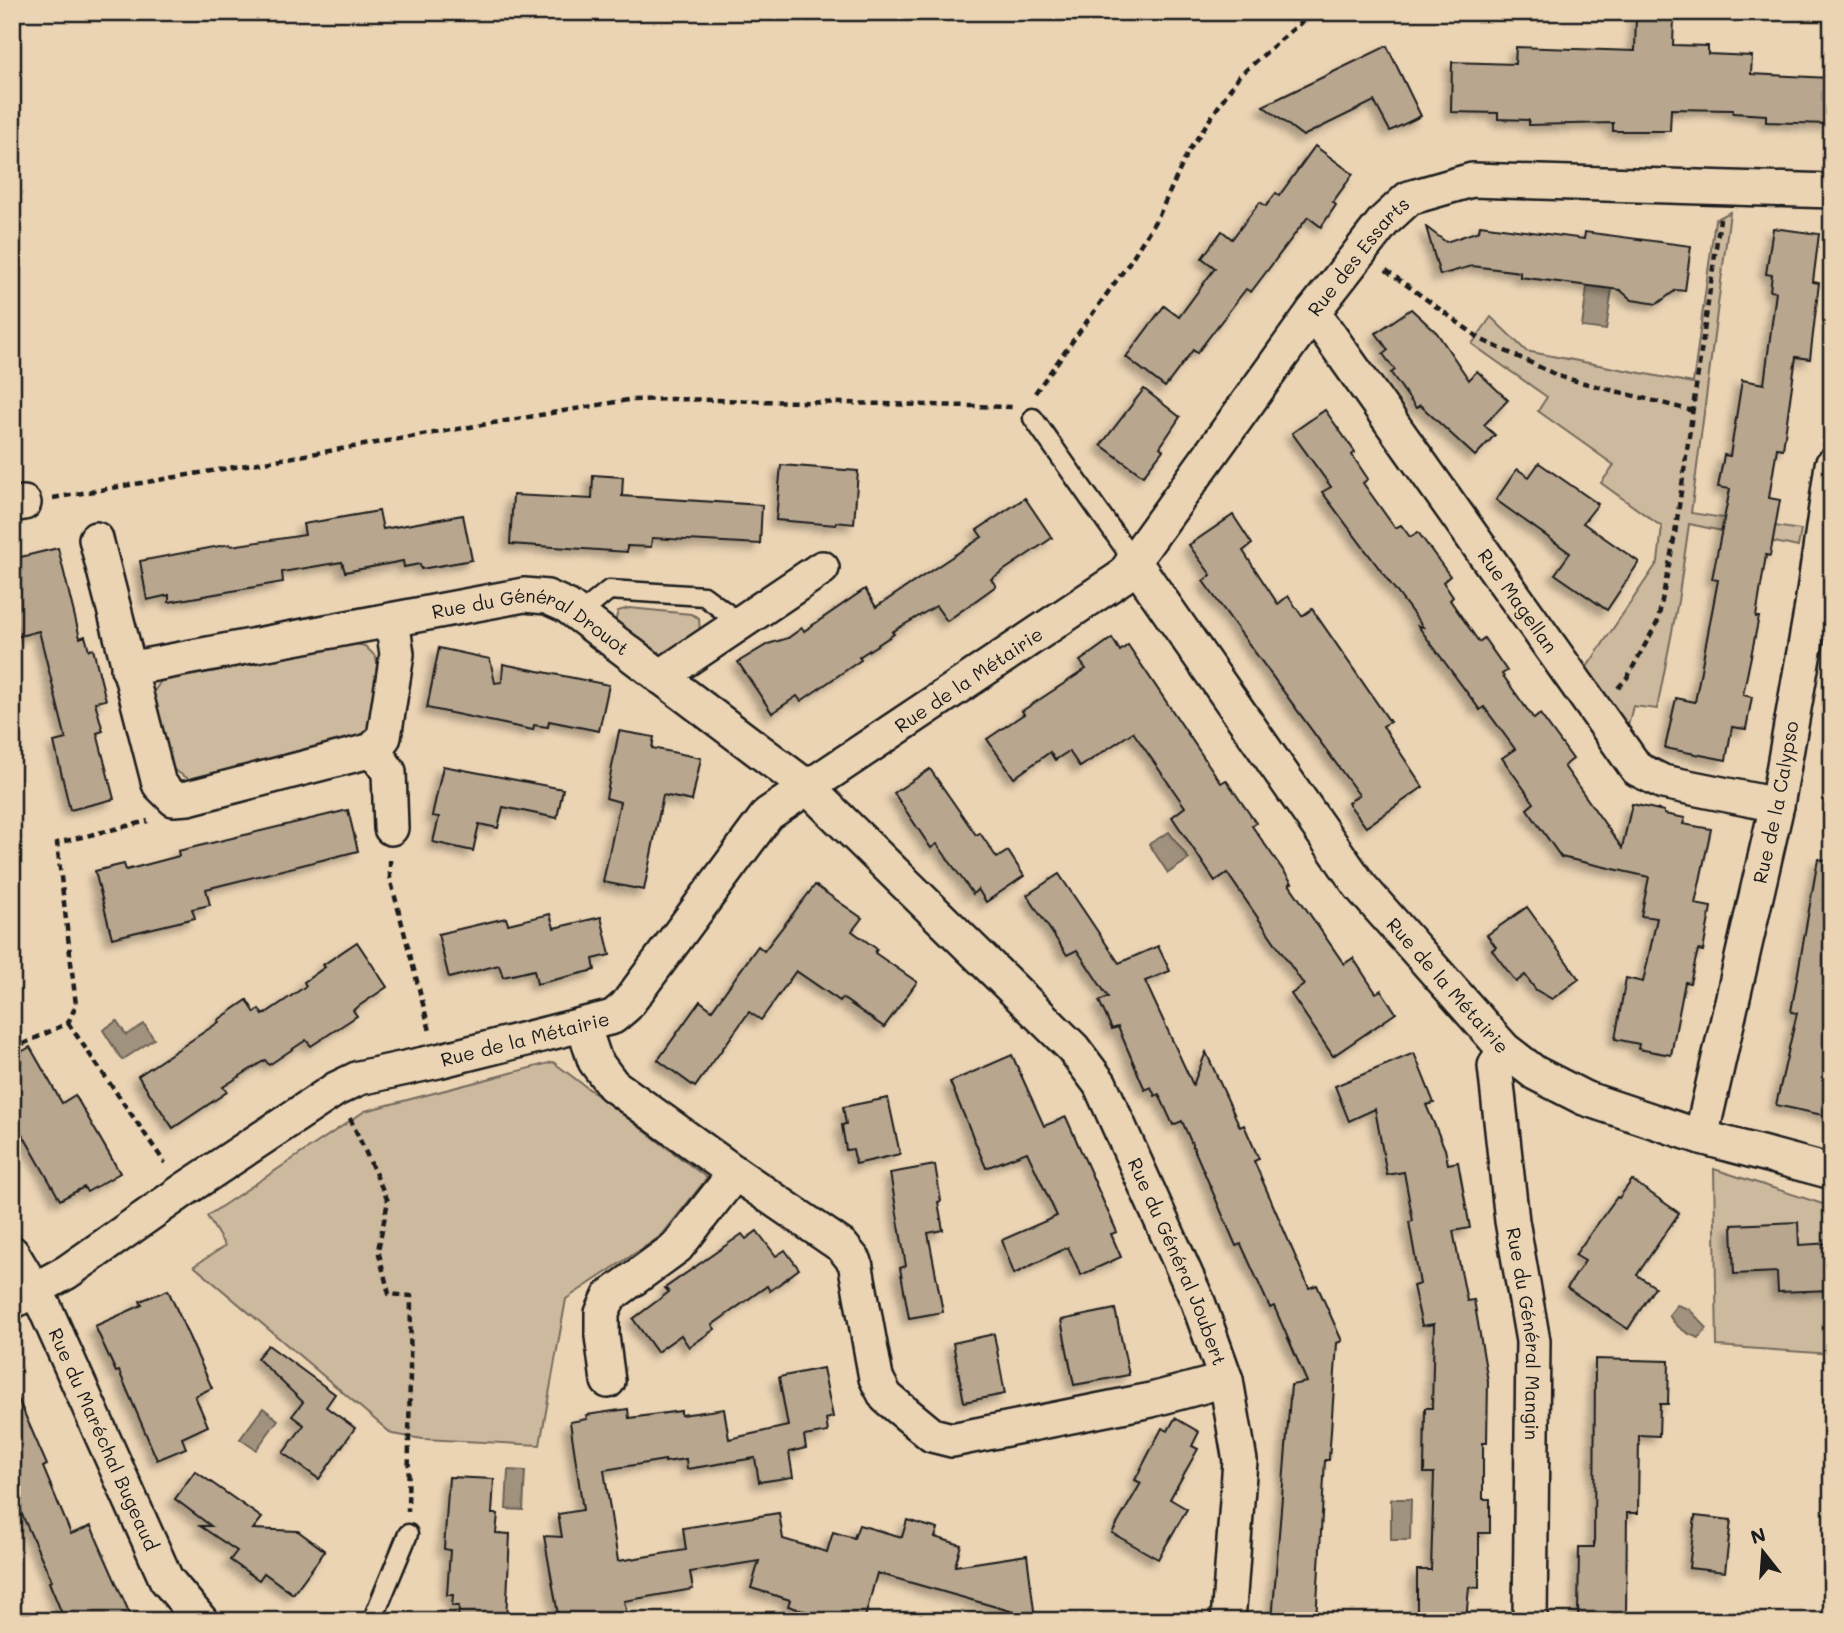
<svg xmlns="http://www.w3.org/2000/svg" width="1844" height="1633" font-family="Mali,sans-serif">
<style>
.green{fill:#cdb99e;stroke:#746a5d;stroke-width:2}
.water{fill:#a1927e;stroke:#6c6357;stroke-width:2}
.building{fill:#b8a68f;stroke:#1c1c1c;stroke-width:2;filter:url(#shadow)}
.lines{fill:none;stroke-linecap:round;stroke-linejoin:round}
.service-casing{stroke:#1c1c1c;stroke-width:23}
.minor-casing{stroke:#1c1c1c;stroke-width:38}
.path{stroke:#1c1c1c;stroke-width:4.5;stroke-dasharray:7 5;stroke-linecap:butt}
.service{stroke:#ebd4b4;stroke-width:18}
.minor{stroke:#ebd4b4;stroke-width:33}
.labels{text-anchor:middle;stroke-width:5;stroke-linejoin:round;paint-order:stroke}
.street-label{font-size:19px;fill:#1c1c1c;stroke:#ebd4b4}
</style>
<defs>
<filter id="shadow"><feDropShadow dx="-6" dy="6" stdDeviation="3.5" flood-color="#0004"/></filter>
</defs>
<rect width="100%" height="100%" fill="#ebd4b4"/>
<filter id="ink" filterUnits="userSpaceOnUse"><feTurbulence type="fractalNoise" baseFrequency=".0143" numOctaves="2"/><feDisplacementMap in="SourceGraphic" scale="14" xChannelSelector="R" yChannelSelector="G"/><feConvolveMatrix kernelMatrix="1 2 1 2 8 2 1 2 1" color-interpolation-filters="sRGB"/></filter>
<g filter="url(#ink)">
<!-- green -->
<g class="green">
<path d="M1730 212 1691 513 1801 530 1798 547 1689 524 1678 601 1657 709 1633 706 1627 730 1585 670 1658 562 1662 527 1601 483 1614 465 1538 411 1547 397 1472 344 1491 317 1526 351 1693 383 1715 220Z"/>
<path d="M629 608 691 614 699 618 700 634 667 656H658L615 622 618 611Z"/>
<path d="M341 641 365 646 375 656 382 673 371 726 362 735 345 743 209 778 189 779 171 768 153 693 161 681 170 673Z"/>
<path d="M553 1062 707 1178 661 1236 566 1299 540 1445 423 1439 392 1434 194 1266 225 1246 207 1216 365 1111Z"/>
<path d="M1714 1169 1832 1207V1354L1717 1346Z"/>
</g>
<!-- water -->
<g class="water">
<path d="M1588 279 1613 282 1606 330 1582 327Z"/>
<path d="M1169 832 1189 859 1168 873 1149 844Z"/>
<path d="M117 1021 126 1035 144 1024 154 1039 122 1060 103 1030Z"/>
<path d="M1677 1305 1689 1309 1707 1328 1699 1338C1687 1334 1675 1326 1669 1315Z"/>
<path d="M263 1408 278 1420 256 1450 240 1439Z"/>
<path d="M508 1470 525 1471 523 1510 506 1509Z"/>
<path d="M1391 1499H1411L1410 1540H1391Z"/>
</g>
<!-- building -->
<g class="building">
<path d="M1636 15 1674 17 1673 45 1708 46V54L1752 56 1751 74 1830 78 1828 124 1766 122V115L1733 113V110L1671 109 1670 131H1613V123L1529 125V120L1498 119V113L1451 112 1452 62 1515 64 1516 47 1635 51Z"/>
<path d="M1387 46 1421 116 1390 131 1374 101 1303 136 1263 106Z"/>
<path d="M1315 146 1353 174 1333 202 1336 205 1321 227 1308 217 1251 292 1246 289 1197 353 1193 350 1165 387 1126 357 1164 306 1179 317 1215 268 1202 258 1222 231 1232 239 1260 202 1266 206 1276 193 1279 196Z"/>
<path d="M1480 225 1584 239 1585 232 1691 246 1685 291 1676 290 1657 304 1632 300 1620 290 1520 277V272L1472 266 1440 275 1426 227 1446 242 1479 231Z"/>
<path d="M1773 228 1819 234 1813 282 1819 283 1810 359 1796 357 1783 449 1777 448 1769 498 1780 500 1770 556 1766 555 1756 617H1759L1743 695 1752 697 1746 729 1732 727 1726 760 1665 748 1676 698 1695 702 1718 580 1712 579 1730 489 1718 487 1724 455 1730 456 1742 380 1764 384 1776 292 1770 291 1772 275 1766 274Z"/>
<path d="M1411 309 1437 333 1469 380 1477 371 1508 400 1484 425 1495 435 1475 456 1420 405 1416 408 1391 373 1395 370 1383 354 1388 350 1376 333Z"/>
<path d="M1144 389 1180 417 1160 447 1163 450 1143 476 1101 445Z"/>
<path d="M1325 410 1355 452 1352 455 1368 479 1363 483 1395 528 1401 525 1410 537 1418 532 1450 576 1443 582 1453 597 1450 600 1479 642 1484 638 1507 671 1502 674 1534 719 1540 714 1573 759 1564 766 1622 848 1632 804 1664 811V814L1685 818 1683 824 1711 829 1695 904 1711 907 1703 951 1698 950 1690 983 1685 982 1671 1055 1638 1049 1639 1044 1615 1039 1626 978 1643 982 1657 918 1641 916 1649 877 1561 857 1527 809 1534 803 1502 758 1515 749 1484 707 1480 710 1418 626 1423 627 1322 492 1331 487 1292 433Z"/>
<path d="M1539 463 1598 504 1583 523 1639 562 1607 610 1555 574 1570 553 1496 500 1517 469 1529 477Z"/>
<path d="M781 465 858 471 854 524 836 522V525L776 520Z"/>
<path d="M593 475 623 477 622 496 762 505 760 544 652 538 651 547 627 546V552L510 544 513 495 592 499Z"/>
<path d="M1025 498 1052 538 991 579 996 586 947 621 936 606 892 632 894 634 859 657 861 660 801 701 797 696 772 713 738 662 768 644 788 638 802 628 804 631 865 589 876 607 982 537 977 530Z"/>
<path d="M379 511 383 529 463 515 472 560 421 569 420 564 404 567 403 561 345 572 342 562 282 572 283 582 169 602V595L147 600 140 561 230 544 231 546 305 535 303 524Z"/>
<path d="M1233 515 1252 544 1243 551 1278 604 1288 596 1302 616 1312 609 1390 722 1383 726 1423 787 1366 827 1348 803 1359 795 1203 581 1211 575 1189 545Z"/>
<path d="M58 548 80 638 85 636 89 650 93 649 106 700 95 702 103 731 97 733 114 799 70 810 54 742 66 739 39 631 12 638V603L18 601 12 578V559Z"/>
<path d="M1112 638 1120 651 1128 645 1221 783 1226 780 1256 823 1252 826 1292 883 1289 884 1344 964 1353 958 1376 993 1381 990 1396 1013 1333 1056 1291 994 1304 985 1227 873 1215 881 1172 817 1185 807 1133 732 1080 767 1069 751 1055 760 1050 752 1014 778 987 739 1024 714 1022 711 1086 669 1080 661Z"/>
<path d="M439 648 490 659 495 683 502 682 503 664 609 685 599 731 549 721 548 727 534 725 533 730 427 708Z"/>
<path d="M619 731 654 737 652 748 701 758 692 801 663 795 644 890 603 882 620 802 606 798Z"/>
<path d="M443 766 563 789 557 818 503 807 498 828 479 824 473 851 433 842 439 817 432 816Z"/>
<path d="M930 769 976 835 980 833 997 858 1008 851 1024 876 986 902 978 889 973 894 937 844 931 848 894 793Z"/>
<path d="M348 810 358 851 206 889 210 905 192 909 195 918 112 938 95 871 124 864 126 870 179 856 178 851Z"/>
<path d="M1818 859 1832 861V1117L1776 1105 1797 1013 1791 1012Z"/>
<path d="M1059 874 1119 963 1158 946 1170 971 1145 981 1193 1085 1206 1052 1240 1127 1244 1125 1259 1159 1254 1161 1309 1288 1317 1285 1342 1341 1337 1343 1329 1460H1325L1316 1621H1272L1291 1385 1307 1382 1274 1306 1270 1308 1241 1244 1236 1246 1182 1121 1173 1125 1159 1094 1155 1096 1151 1087 1145 1090 1118 1027 1112 1029 1099 1001 1108 997 1077 950 1067 955 1027 895Z"/>
<path d="M815 885 862 918 852 931 877 949 875 953 917 982 884 1027 842 998 840 1001 796 971 761 1020 749 1012 695 1087 658 1060 700 1001 712 1010 758 946 764 951Z"/>
<path d="M1527 907 1579 979 1552 999 1536 990 1525 975 1516 982 1492 950 1496 947 1487 935Z"/>
<path d="M550 914 554 928 601 917 610 955 593 959 595 970 537 984 534 970 503 977 499 965 449 978 438 934 506 918 508 924Z"/>
<path d="M357 942 387 987 353 1010 357 1016 311 1046 306 1040 269 1065 265 1060 223 1087 227 1092 173 1128 138 1076 219 1022 218 1020 247 1000 255 1013 259 1009 263 1015 306 986 304 982 325 967 323 965Z"/>
<path d="M30 1047 62 1103 75 1095 120 1173 87 1192 84 1187 60 1200 23 1135 12 1142V1057Z"/>
<path d="M1414 1053 1434 1103 1426 1105 1445 1149 1448 1164 1458 1162 1470 1228 1453 1231 1467 1301 1474 1300 1488 1381 1487 1443H1483V1499H1490V1533H1479V1588L1469 1587 1466 1621H1417V1570H1431L1434 1473H1424L1425 1408H1432L1434 1324 1422 1326 1413 1286 1420 1284 1409 1222 1413 1221 1404 1172 1387 1175 1375 1109 1349 1121 1335 1086Z"/>
<path d="M1012 1055 1044 1126 1066 1117 1117 1232 1111 1234 1121 1257 1081 1275 1068 1247 1014 1274 1002 1240 1057 1216 1027 1152 986 1168 950 1082Z"/>
<path d="M888 1098 900 1154 856 1164 853 1149 846 1150 842 1125 846 1124 843 1107Z"/>
<path d="M935 1165 941 1201 938 1202 943 1230 928 1233 943 1312 909 1318 900 1268 906 1266 890 1173Z"/>
<path d="M1632 1180 1679 1213 1637 1275 1655 1287 1628 1329 1567 1288 1585 1261 1575 1255 1617 1197 1619 1198Z"/>
<path d="M1798 1222 1799 1245 1832 1243V1290L1778 1292 1777 1272 1734 1274 1732 1225Z"/>
<path d="M757 1231 776 1256 785 1250 799 1269 770 1291 767 1286 712 1325 715 1329 689 1347 681 1335 657 1352 633 1319 669 1292 665 1288 742 1234 746 1239Z"/>
<path d="M168 1290 212 1388 195 1396 208 1426 182 1438 186 1448 157 1460 119 1371 116 1372 95 1326 142 1305 140 1301Z"/>
<path d="M1115 1309 1129 1375 1074 1385 1061 1320Z"/>
<path d="M994 1334 1005 1394 964 1402 953 1343Z"/>
<path d="M268 1345 335 1394 326 1407 355 1428 319 1479 283 1453 304 1425 292 1416 303 1402 257 1358Z"/>
<path d="M1595 1359 1669 1361 1668 1404H1660L1659 1436 1639 1435 1638 1513H1627L1626 1616H1578L1579 1547H1594Z"/>
<path d="M823 1368 833 1417 826 1419 828 1432 804 1436 806 1448 789 1452 793 1477 759 1482 755 1458 687 1469 686 1459 665 1462V1460L604 1470 618 1561 686 1550 683 1528 779 1513 783 1539 827 1552 833 1532 854 1538 859 1525 902 1537 907 1520 938 1529 935 1537 961 1545 955 1566 1027 1555 1035 1618 877 1573 864 1621H837L788 1606 790 1600 751 1588 759 1561 690 1572 693 1589 624 1601 627 1614 589 1620 588 1615 559 1620 544 1536 562 1537 558 1514 583 1510 570 1422 587 1419 586 1415 628 1409 629 1418 681 1411V1415L724 1409 729 1439 788 1426 779 1377Z"/>
<path d="M12 1385 47 1465 43 1467 71 1534 91 1526 133 1621H65L49 1582 52 1581 19 1508 12 1511Z"/>
<path d="M1175 1418 1199 1432 1192 1446 1198 1449 1170 1499 1187 1509 1158 1559 1112 1533 1141 1483 1135 1480 1162 1428 1168 1431Z"/>
<path d="M195 1471 262 1518 253 1529 298 1531 325 1551 293 1594 264 1573 259 1580 230 1560 237 1551 200 1526H211L175 1499Z"/>
<path d="M449 1477 494 1479 492 1514H498L496 1533 510 1534 506 1621H458L459 1606H452L453 1595H447L450 1550 444 1549Z"/>
<path d="M1695 1516 1731 1520 1725 1572 1689 1568Z"/>
</g>
<g class="lines">
<!-- service casing -->
<g class="service-casing">
<g id="service">
<path d="M1033 418 1133 560"/>
<path d="M579 615 609 590 704 596 740 623"/>
<path d="M372 1621 408 1534"/>
</g>
</g>
<!-- minor casing -->
<g class="minor-casing">
<g id="minor">
<path id="s1" d="M1313 312 1637 769 1663 782 1777 805"/>
<path d="M12 505 24 503"/>
<path d="M96 539 159 784 174 799 188 798 373 750 384 737 397 654 392 620"/>
<path id="s2" d="M1133 560 1360 886 1504 1049 1535 1073 1584 1098 1701 1137 1832 1172"/>
<path id="s3" d="M128 669 524 595 547 597 567 606 807 787 1073 1048 1100 1084 1198 1302 1226 1380 1151 1400 952 1440 932 1435 886 1397 876 1378 855 1262 842 1246 735 1173 613 1085 595 1061 583 1025"/>
<path d="M660 677 822 568"/>
<path d="M373 750 389 772 391 828"/>
<path id="s4" d="M1504 1049 1495 1066 1512 1221 1533 1341 1530 1621"/>
<path id="s5" d="M1701 1137 1777 805 1811 612 1832 465"/>
<path id="s6" d="M12 1253 45 1308 166 1579 201 1621"/>
<path id="s7" d="M12 1302 67 1272 184 1190 336 1089 359 1078 438 1061 613 1017 626 1006 768 814 1122 577 1313 312 1384 221 1409 198 1472 180 1832 191"/>
<path d="M1226 1380 1240 1461 1228 1621"/>
<path d="M608 1381 602 1336V1313L610 1296 677 1247 735 1173"/>
</g>
</g>
<!-- path -->
<g class="path">
<path d="M1386 270 1482 340 1561 377 1693 411"/>
<path d="M1035 393 1127 266 1159 215 1188 152 1238 77 1313 12"/>
<path d="M53 498 628 400 674 399 1013 407"/>
<path d="M1618 688 1627 678 1658 621 1675 534 1720 219"/>
<path d="M390 860V878L430 1031"/>
<path d="M68 1023 165 1163"/>
<path d="M12 1049 68 1023 76 1005 57 843 148 821"/>
<path d="M350 1118 388 1201 378 1250 389 1294 411 1296 408 1512"/>
</g>
<!-- service -->
<use href="#service" class="service"/>
<!-- minor -->
<use href="#minor" class="minor"/>
</g>
</g>
<g class="labels">
<!-- street labels -->
<g class="street-label">
<text dy="7" stroke="none"><textPath href="#s7" startOffset="1755">Rue des Essarts</textPath></text>
<text dy="7" stroke="none"><textPath href="#s1" startOffset="354">Rue Magellan</textPath></text>
<text dy="7" stroke="none"><textPath href="#s3" startOffset="416">Rue du Général Drouot</textPath></text>
<text dy="7" stroke="none"><textPath href="#s7" startOffset="1172">Rue de la Métairie</textPath></text>
<text dy="7" stroke="none"><textPath href="#s5" startOffset="343">Rue de la Calypso</textPath></text>
<text dy="7" stroke="none"><textPath href="#s2" startOffset="530">Rue de la Métairie</textPath></text>
<text dy="7" stroke="none"><textPath href="#s7" startOffset="584">Rue de la Métairie</textPath></text>
<text dy="7" stroke="none"><textPath href="#s3" startOffset="1360">Rue du Général Joubert</textPath></text>
<text dy="7" stroke="none"><textPath href="#s4" startOffset="289">Rue du Général Mangin</textPath></text>
<text dy="7" stroke="none"><textPath href="#s6" startOffset="208">Rue du Maréchal Bugeaud</textPath></text>
</g>
</g>
<!-- margin -->
<rect width="1844" height="1633" fill="none" stroke="#ebd4b4" stroke-width="42"/>
<rect x="21" y="21" width="1802" height="1591" fill="none" stroke="#1c1c1c" stroke-width="2.5" filter="url(#ink)"/>
<!-- north arrow -->
<g transform="translate(1763 1552) rotate(343)" stroke="#ebd4b4" stroke-width="5" paint-order="stroke">
<path d="M0-5L12 26L0 18L-12 26Z" fill="#1c1c1c"/>
<text y="-10" font-size="19" font-weight="bold" text-anchor="middle" fill="#1c1c1c">N</text>
</g>
</svg>
